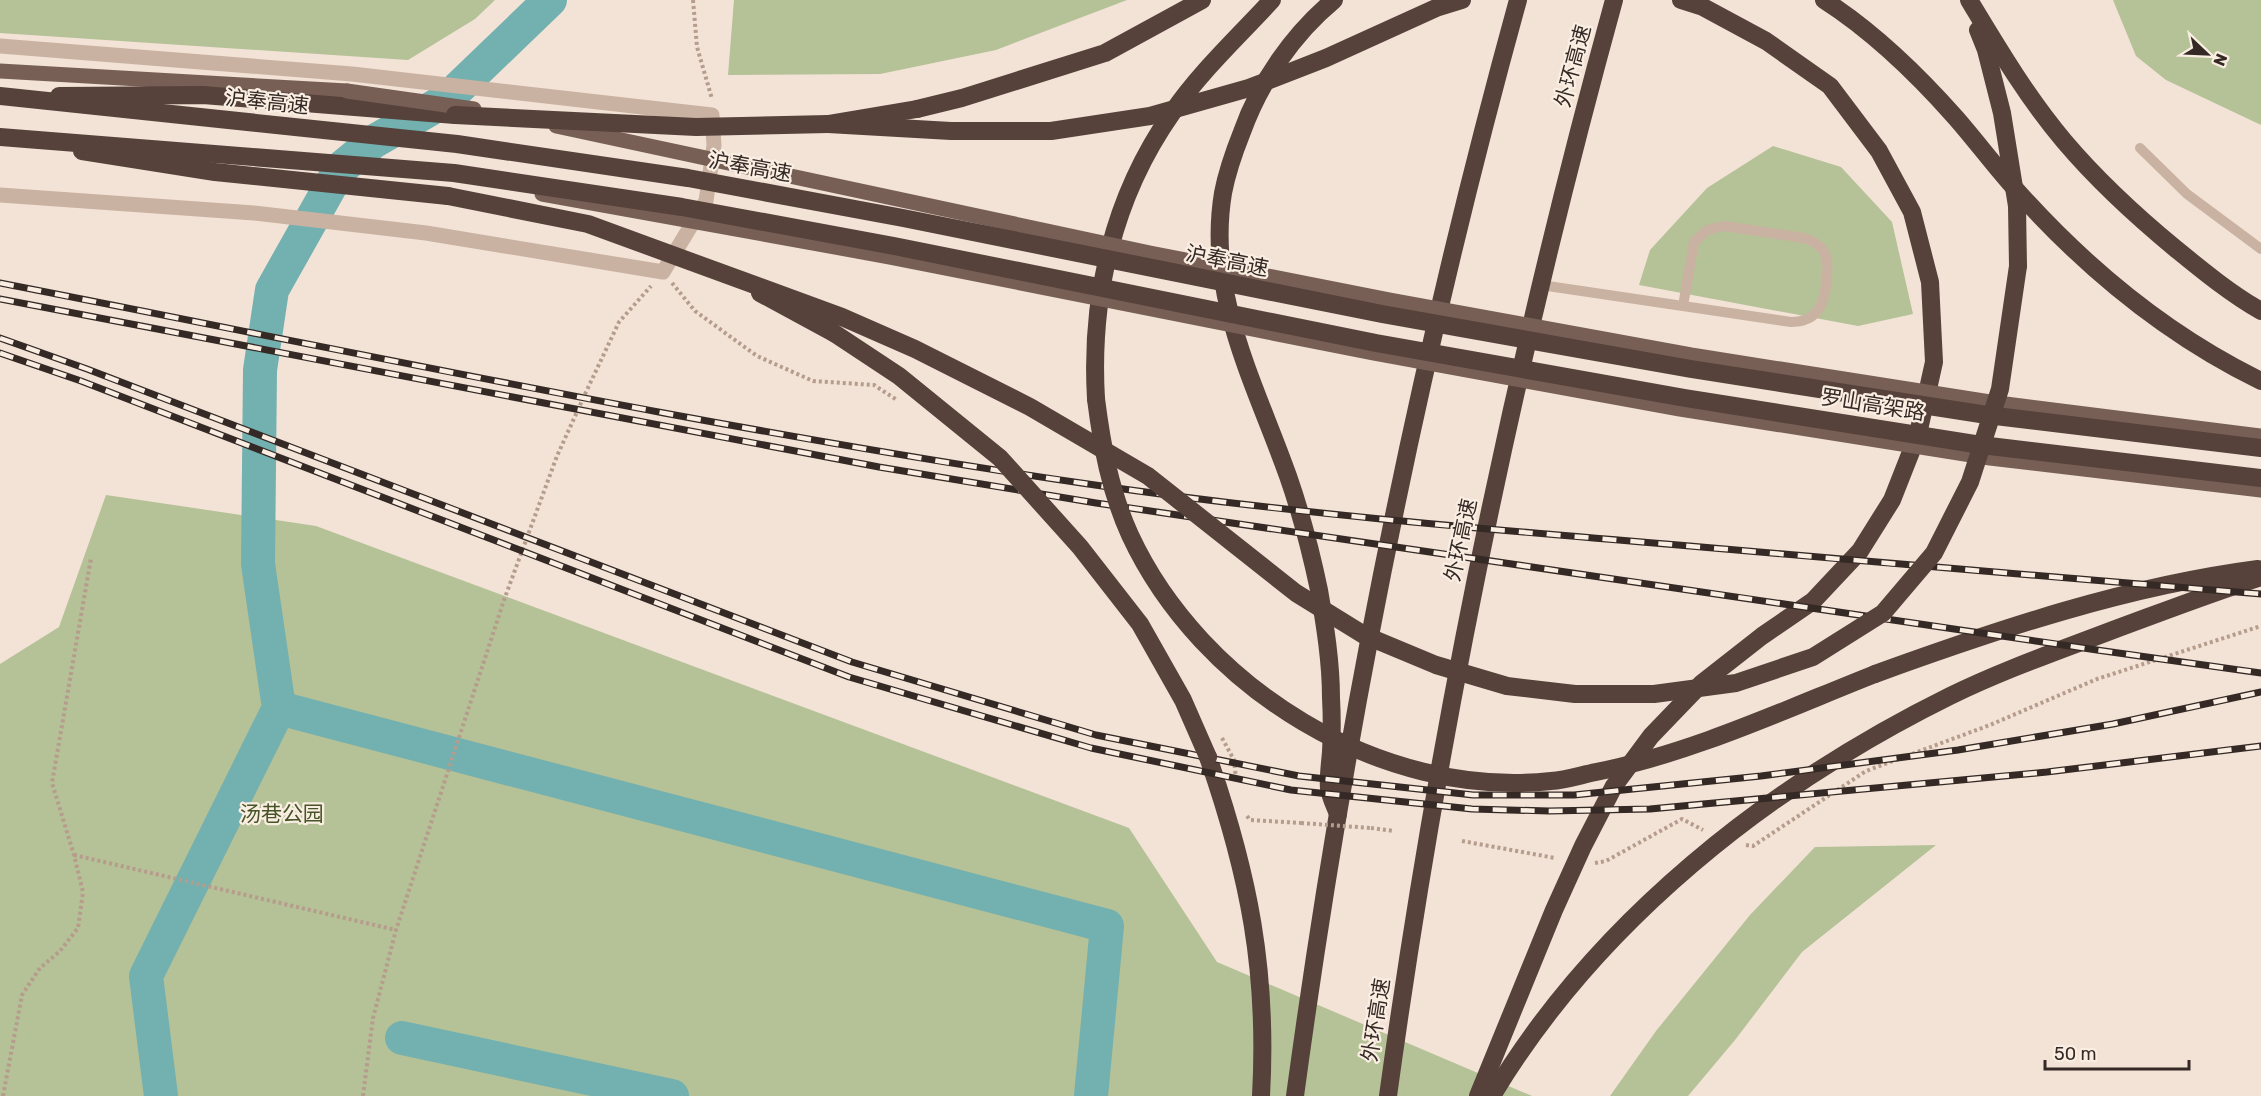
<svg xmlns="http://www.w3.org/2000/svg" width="2261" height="1096" font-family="Rubik,'Noto Sans SC',sans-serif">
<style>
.green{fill:#b5c196}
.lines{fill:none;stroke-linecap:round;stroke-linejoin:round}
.river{stroke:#73b0b0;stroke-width:34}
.path{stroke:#b69c8c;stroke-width:4;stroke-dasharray:3 3;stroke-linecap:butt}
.lane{stroke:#cab2a2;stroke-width:10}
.street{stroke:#cab2a2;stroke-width:15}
.primary{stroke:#775f55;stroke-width:15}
.highway{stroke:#56423b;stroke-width:18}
.rail-casing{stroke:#342925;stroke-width:7}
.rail{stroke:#faeee2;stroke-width:4.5;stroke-dasharray:14;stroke-linecap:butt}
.path-bridge{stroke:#b69c8c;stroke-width:4;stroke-dasharray:3 3;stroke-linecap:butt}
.primary-bridge{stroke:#775f55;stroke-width:15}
.highway-bridge{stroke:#56423b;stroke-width:18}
.labels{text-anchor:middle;stroke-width:4.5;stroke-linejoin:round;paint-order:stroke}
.street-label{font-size:21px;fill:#342925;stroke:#faeee2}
.park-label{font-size:21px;fill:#465427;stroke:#faeee2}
</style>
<rect width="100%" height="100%" fill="#f2e3d6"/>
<!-- green -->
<g class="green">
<path d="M0 0H495L475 19 408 60 0 33Z"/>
<path d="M734 0H1127L996 50 880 74 728 75Z"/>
<path d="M2113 0H2261V125L2166 80 2136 56Z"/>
<path d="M1773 146 1841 167 1892 222 1913 314 1858 326 1639 285 1650 250 1707 188Z"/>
<path d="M106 495 316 526 1129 828 1217 962 1532 1096H0V664L59 627Z"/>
<path d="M1936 845 1802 952 1735 1040 1688 1096H1610L1656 1031 1750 915 1815 847Z"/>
</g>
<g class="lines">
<!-- river -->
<g class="river">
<path d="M279 708 1107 926 1091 1096"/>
<path d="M402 1038 672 1096"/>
<path d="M161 1096 146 976 279 708 258 564 260 370 272 290 340 169 373 142 446 100 550 0"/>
</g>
<!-- path -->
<g class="path">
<path d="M693 0 697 47 712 99"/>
<path d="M672 283 695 311 757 356 813 381 874 385 897 400"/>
<path d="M1222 738 1234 760 1236 779"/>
<path d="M1247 816 1250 820 1301 823"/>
<path d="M1371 828 1394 831"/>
<path d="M1462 841 1555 858"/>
<path d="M1746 845 1753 846 1866 771 1990 725 2097 679 2261 626"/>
<path d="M74 855 396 930"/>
<path d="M1595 863 1606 861 1682 819 1703 830"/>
<path d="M3 1096 22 995 40 968 60 951 78 928 83 892 74 855 52 783 91 558"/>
<path d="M363 1096 373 1018 396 930 504 600 557 456 586 392 619 322 651 286"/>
</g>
<!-- lane -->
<g class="lane">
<path d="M2140 148 2187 194 2261 249"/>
<path d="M1541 285 1791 322C1815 322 1823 308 1826 286 1829 263 1830 246 1804 238L1724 226 1707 230 1694 242 1683 306"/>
</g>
<!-- street -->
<path class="street" d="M0 46 352 74 712 115 714 145 706 201 663 272 426 233 254 213 0 195"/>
<!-- primary -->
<path class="primary" d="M0 71 347 91"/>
<!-- highway -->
<g class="highway">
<path d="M1334 0C1293 34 1260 82 1242 132 1234 152 1227 172 1223 193 1206 295 1255 383 1288 476 1301 513 1311 552 1319 590 1325 625 1331 662 1331 698 1332 716 1332 734 1331 752 1330 764 1328 777 1329 788 1330 797 1335 806 1338 814"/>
<path d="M1969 0C1998 48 2027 97 2064 141 2097 180 2136 216 2176 249 2203 271 2231 294 2261 311"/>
<path d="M1978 30 1986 50 2002 113 2017 206 2018 266"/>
<path d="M59 96 203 95 455 115"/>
<path d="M917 109 962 98 1105 53 1202 0"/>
<path d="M82 151 215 172 448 196"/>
<path d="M760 293 834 333"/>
<path d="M1096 399C1090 297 1113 197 1172 113 1200 72 1238 37 1272 0"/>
<path d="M1875 674C1999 629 2127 586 2258 569"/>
<path d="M1208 757C1249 875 1268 971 1261 1096"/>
<path d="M1295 1096C1345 727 1419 359 1518 0"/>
<path d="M1388 1096C1439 726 1515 360 1614 0"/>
<path d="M1478 1096 1554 910 1583 846 1614 786 1651 736 1702 683 1762 636 1813 601 1860 551 1892 500 1918 434 1934 362 1930 282 1912 212 1879 151 1830 86 1766 41 1703 7 1681 0"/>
<path d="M1492 1096C1597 921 1768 786 1950 696 2003 670 2058 651 2113 630 2162 612 2211 593 2261 577"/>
</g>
<!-- rail casing -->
<g class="rail-casing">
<g id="rail">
<path d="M0 283C364 354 728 432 1095 485 1288 513 1483 529 1678 545 1872 562 2067 578 2261 594"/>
<path d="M0 299 879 467 1096 503 2097 650 2261 673"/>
<path d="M0 338 87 369 852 662 1096 735 1299 776 1473 795H1574L1761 776 1958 750 2113 724 2261 692"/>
<path d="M0 353 81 381 849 677 1091 748 1291 790 1472 809 1549 811 1650 809 2047 772 2261 746"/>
</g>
</g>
<!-- rail -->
<use href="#rail" class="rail"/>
<!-- path-bridge -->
<path class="path-bridge" d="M1301 823 1371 828"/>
<!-- primary-bridge -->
<g class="primary-bridge">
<path d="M347 91 474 109"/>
<path d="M556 126 1150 253 1390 300 1691 355 1990 402 2261 436"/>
<path d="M542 194 890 257 1373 353 1680 409 1990 458 2261 490"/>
</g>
<!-- highway-bridge -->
<g class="highway-bridge">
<path d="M1824 0C1874 32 1917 74 1956 118 1977 142 1996 168 2018 192 2087 269 2167 335 2261 381"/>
<path d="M0 96 457 144 688 178 903 218 1382 314 1691 369 1987 415 2261 448"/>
<path d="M455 115 696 127 828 124 917 109"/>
<path d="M828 124 951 131H1051L1150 116 1249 88 1326 58 1436 8 1462 0"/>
<path d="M0 137 454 173 682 207 894 246 1376 343 1685 398 1981 445 2261 478"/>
<path d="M448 196 588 224 842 317 915 349 1030 407 1148 476 1296 593 1364 635 1436 665 1507 686 1575 694H1654L1736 683 1813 657 1883 613 1934 553 1970 482 2000 389 2018 266"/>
<path d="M834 333 899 376 1000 458 1080 547 1140 624 1183 700 1208 757"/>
<path d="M1096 399C1102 446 1110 491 1130 535 1201 688 1381 799 1551 781 1566 780 1581 775 1596 772 1692 753 1784 710 1875 674"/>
</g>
</g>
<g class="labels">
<!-- street labels -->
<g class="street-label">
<text transform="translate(1573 66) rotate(-75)" y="7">外环高速</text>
<text transform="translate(267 102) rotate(6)" y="7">沪奉高速</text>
<text transform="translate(750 167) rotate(10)" y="7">沪奉高速</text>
<text transform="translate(1227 261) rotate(11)" y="7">沪奉高速</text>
<text transform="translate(1873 405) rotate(9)" y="7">罗山高架路</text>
<text transform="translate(1461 540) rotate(-78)" y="7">外环高速</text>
<text transform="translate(1376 1020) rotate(-81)" y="7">外环高速</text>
</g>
<!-- park labels -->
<g class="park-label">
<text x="282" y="821">汤巷公园</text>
</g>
</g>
<!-- north arrow -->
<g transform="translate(2207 54) rotate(113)" stroke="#faeee2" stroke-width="4.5" paint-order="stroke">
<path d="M0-4.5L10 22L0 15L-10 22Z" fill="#342925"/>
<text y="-9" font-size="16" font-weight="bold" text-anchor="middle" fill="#342925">N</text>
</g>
<!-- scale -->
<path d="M2045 1060v9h144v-9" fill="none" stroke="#342925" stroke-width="3"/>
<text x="2054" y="1060" font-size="18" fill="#342925" stroke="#faeee2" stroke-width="4.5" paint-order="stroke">50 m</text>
</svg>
